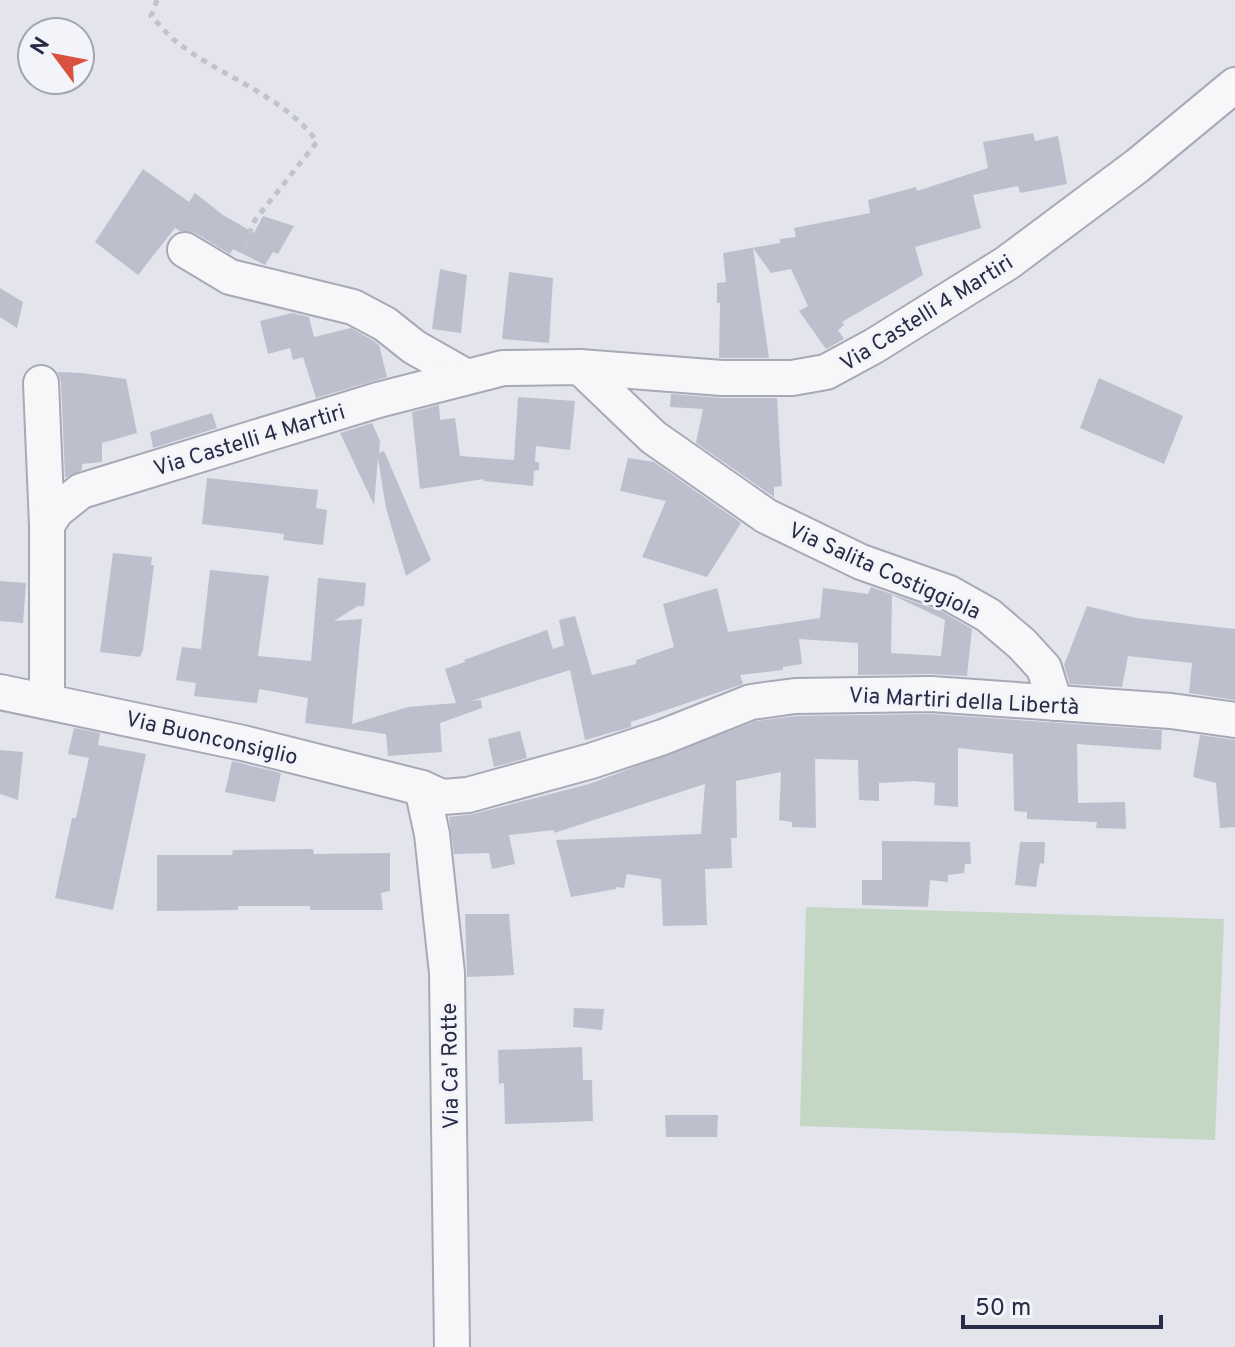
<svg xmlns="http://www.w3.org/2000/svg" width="1235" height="1347" font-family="Overpass,sans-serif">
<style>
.green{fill:#c4d7c4}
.building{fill:#bdbfcd;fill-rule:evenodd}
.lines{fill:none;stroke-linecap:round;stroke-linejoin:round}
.minor-casing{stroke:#a7a9b7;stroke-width:38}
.path{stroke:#c1c2cb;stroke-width:5;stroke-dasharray:6 6;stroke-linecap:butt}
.minor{stroke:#f7f7fa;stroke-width:34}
.labels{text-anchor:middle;stroke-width:6;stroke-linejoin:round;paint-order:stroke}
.street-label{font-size:22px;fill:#292c46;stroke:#f3f4f9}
</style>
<rect width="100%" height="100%" fill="#e3e4ec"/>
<!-- green -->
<path class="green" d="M806 907 1224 919 1215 1140 800 1126Z"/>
<!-- building -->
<g class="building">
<path d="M1033 133 1035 141 1058 136 1067 184 1020 193 1018 186 973 195 981 228 915 247 923 275 842 322 844 325 838 330 844 339 826 349 799 311 808 306 791 269 771 273 753 248 769 358H719L720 303H717V283L726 282 723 253 780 243V239L796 237 794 228 870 213 868 200 916 187 917 191 988 168 983 142Z"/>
<path d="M143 169 189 202 195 193 223 215 254 233 263 216 294 226 278 254 273 252 265 265 233 249 230 254 195 233 180 231 175 228 138 275 95 242Z"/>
<path d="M440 269 467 275 461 333 432 329Z"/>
<path d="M509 272 553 278 549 343 502 339Z"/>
<path d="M0 288 23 302 17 328 0 317Z"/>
<path d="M292 313 309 317 314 337 351 328 374 341 379 345 387 377 316 398 303 357 293 360 290 348 268 354 260 321Z"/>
<path d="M58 372 82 373 126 379 137 433 102 443V462L82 464V470L65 478 61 382Z"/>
<path d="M1099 378 1183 416 1164 464 1080 428Z"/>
<path d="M671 394 722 398H777L782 486 774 487V497L696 443 703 409 670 407Z"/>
<path d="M518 397 575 401 570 450 536 446 535 462H539V470L534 471 533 486 484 481V479L420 489 412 412 439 405 440 420 455 418 460 456 514 460Z"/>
<path d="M212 413 217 428 153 448 150 432Z"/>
<path d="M372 423 380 441 379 453 384 451 431 560 406 576 386 508 378 458 374 505 340 433Z"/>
<path d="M628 458 654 462 741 523 707 577 642 557 666 501 620 491Z"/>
<path d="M207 478 318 490 316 508 327 510 323 545 283 540 284 534 202 524Z"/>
<path d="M113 553 152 557 151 565H154L143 650 140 657 100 652Z"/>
<path d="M210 570 269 576 258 656 311 661 318 578 366 583 364 606H358L334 621 362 619 352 724 408 707 456 703 445 669 465 662 464 660 547 630 553 649 564 645 559 620 575 616 592 675 636 664V660L674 647 663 604 717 588 728 632 820 618 823 588 868 594 871 587 941 611 972 629 967 676 931 674 858 675V643L799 639 802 664 783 667V670L740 675 743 684 631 722V727L585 740 570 670 471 701 481 700 482 708 440 723 442 752 388 756 386 734 305 723 308 698 259 689 257 703 194 696 196 683 176 680 182 647 201 649ZM892 595 945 620 941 656 891 653Z"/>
<path d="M0 581 26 583 23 623 0 621Z"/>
<path d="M1087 606 1136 618 1235 629V700L1189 693 1192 663 1128 656 1122 687 1070 684 1064 665Z"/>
<path d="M930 714 1162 730 1161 750 1077 744 1078 803 1125 802 1126 829 1096 828 1097 822 1027 819V812L1014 811 1013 754 958 748V807L934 805 935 783 914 781 879 783V801L859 800 858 760 815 759 816 828 792 827V822L779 820 781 772 736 781 737 838H731L732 868 705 869 707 925 663 926 661 879 627 874 624 888 616 887V889L571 897 556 840 701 834 705 784 554 833V830L509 835 515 864 492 869 489 853 454 854 449 817 473 814 589 784 756 721 796 716Z"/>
<path d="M74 728 100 733 98 745 146 754 113 910 55 898 72 818H76L89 758 68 754Z"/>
<path d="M520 731 527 758 494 767 488 739Z"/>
<path d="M1200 735 1235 740V827L1220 828 1216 783 1193 777Z"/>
<path d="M0 750 23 752 18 800 0 794Z"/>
<path d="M232 761 281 773 275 802 225 792Z"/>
<path d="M882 841 970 842 971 864H965L964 873 948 875V882L930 880 928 907 862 905V880H882Z"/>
<path d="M1020 842H1045L1044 864 1040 863 1036 887 1015 885Z"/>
<path d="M313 849 314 854 390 853V891L381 893 383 910H310V906H238V910L157 911V855H232L233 850Z"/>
<path d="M465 914H509L514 975 467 977Z"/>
<path d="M574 1008 604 1009 602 1030 573 1027Z"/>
<path d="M582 1047 583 1080H592L593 1121 505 1124 504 1083 499 1084 498 1050Z"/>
<path d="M665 1115H718L717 1137H666Z"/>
</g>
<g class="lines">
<!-- minor casing -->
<g class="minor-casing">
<g id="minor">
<path d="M185 250 230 277 353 307 385 324 414 347 465 376"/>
<path d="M580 367 653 437 766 516 861 562 949 593 988 615 1022 644 1044 668 1055 703"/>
<path d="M41 383 47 525"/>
<path d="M0 692 243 743 422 788 442 797 468 795 591 761 663 737 751 702 795 696 931 694 1171 711 1235 720"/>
<path d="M47 700V525L56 511 81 491 378 400 503 368 580 367 722 378H792L826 372 874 346 1007 263 1137 166 1235 85"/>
<path d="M422 788 432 834 447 973 452 1347"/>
</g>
</g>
<!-- path -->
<path class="path" d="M157 0 151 16C160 25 168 36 178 43 220 76 286 97 317 142L255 220 242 251"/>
<!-- minor -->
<use href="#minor" class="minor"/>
</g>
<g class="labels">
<!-- street labels -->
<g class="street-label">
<text transform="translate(926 312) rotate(-32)" y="8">Via Castelli 4 Martiri</text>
<text transform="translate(249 439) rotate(-17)" y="8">Via Castelli 4 Martiri</text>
<text transform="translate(885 570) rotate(24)" y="8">Via Salita Costiggiola</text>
<text transform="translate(964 700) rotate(3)" y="8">Via Martiri della Libertà</text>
<text transform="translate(212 737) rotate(13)" y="8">Via Buonconsiglio</text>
<text transform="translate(449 1066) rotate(-91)" y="8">Via Ca' Rotte</text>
</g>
</g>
<!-- north arrow -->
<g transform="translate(56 56) rotate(302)"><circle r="38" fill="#f3f4f9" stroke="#a2a4b1" stroke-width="2"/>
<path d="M0-6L14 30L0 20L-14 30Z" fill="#d95240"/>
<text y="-12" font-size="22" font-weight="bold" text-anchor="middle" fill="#292c46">N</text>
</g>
<!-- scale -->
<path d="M963 1315v12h198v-12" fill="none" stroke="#292c46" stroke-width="4"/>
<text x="975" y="1315" font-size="24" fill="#292c46" stroke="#f3f4f9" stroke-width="6" paint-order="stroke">50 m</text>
</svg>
